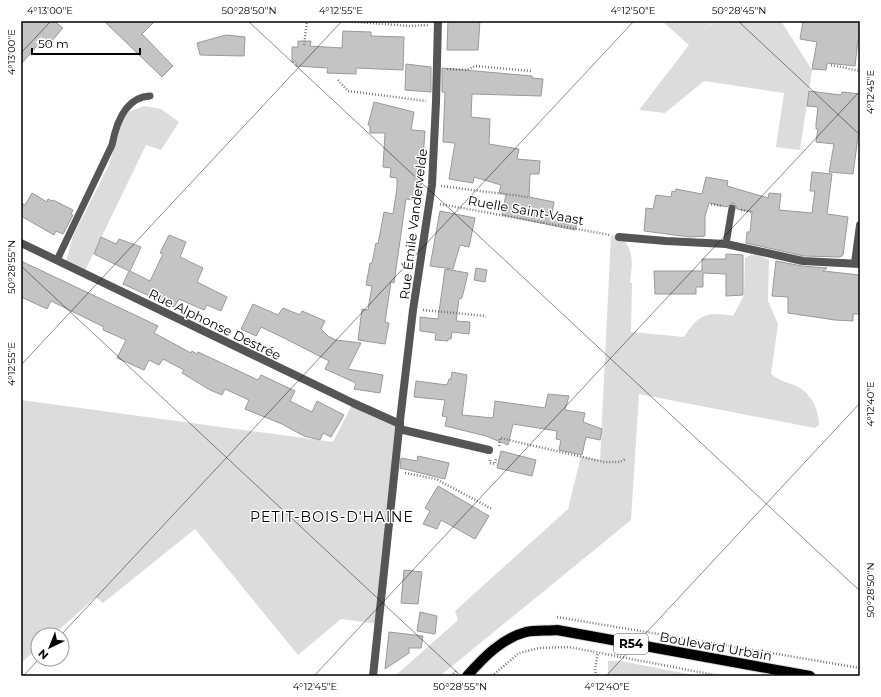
<svg xmlns="http://www.w3.org/2000/svg" width="881" height="697" font-family="Montserrat,sans-serif">
<style>
.green{fill:#dcdcdc}
.building{fill:#c4c4c4;stroke:#999}
.lines{fill:none;stroke-linecap:round;stroke-linejoin:round}
.primary-casing{stroke:#dbdbdb;stroke-width:12}
.path{stroke:#777;stroke-width:2.5;stroke-dasharray:1 2;stroke-linecap:butt}
.lane{stroke:#555;stroke-width:7}
.street{stroke:#555;stroke-width:8}
.primary{stroke:#000;stroke-width:10}
.ticks{fill:none;stroke:#000;stroke-width:1;stroke-opacity:0.45}
.labels{text-anchor:middle;stroke-width:3;stroke-linejoin:round;paint-order:stroke}
.shield{fill:#fff;stroke:#4c4c4c;stroke-width:1}
.shield-label{font-size:12px;font-weight:bold;fill:#000}
.street-label{font-size:13px;fill:#000;stroke:#fff}
.neighbourhood-label{font-size:14px;letter-spacing:1px;fill:#000;stroke:#fff}
.neatline{fill:none;stroke:#000;stroke-width:1.5}
.ticks-label{font-size:10px;text-anchor:middle;fill:#000}
</style>
<rect width="100%" height="100%" fill="#fff"/>
<!-- green -->
<g class="green">
<path d="M662 21H714L703 32 715 21H781L812 70 800 150 776 147 784 93 704 81 665 113 639 110 689 45Z"/>
<path d="M144 106 161 109 179 122 161 150 146 145 85 271 66 261 73 236 109 165 120 125 128 112Z"/>
<path d="M611 235 622 237C635 254 632 262 630 283H632L631 332 684 337C698 315 706 311 733 316L744 295 745 258C754 252 761 256 769 260L768 301 778 324 771 374C779 381 787 382 796 386 811 393 819 409 819 425L815 428 639 394 631 520 440 676H395L458 620 455 611 568 509 581 456 600 460Z"/>
<path d="M21 400 333 442 353 403 400 424 378 624 341 619 298 655 195 529 103 603 96 597 53 635H38V648L21 663Z"/>
<path d="M608 661H621L698 676H608Z"/>
</g>
<!-- building -->
<g class="building">
<path d="M21 21H54L63 28 49 44 43 39 21 64Z"/>
<path d="M104 21H155L142 34 173 66 162 77Z"/>
<path d="M448 21H480L478 50H447Z"/>
<path d="M803 21H860V41L858 40 855 66 827 63 826 70 812 69 817 42 800 39Z"/>
<path d="M343 31 371 32V36L404 37 403 70 356 68V74L327 73 328 68 296 66V62H292V47H298V41H311L310 46 342 48Z"/>
<path d="M226 35 245 37 244 56 200 55 197 43Z"/>
<path d="M406 64 431 67V92L405 90Z"/>
<path d="M442 68 532 76V78L543 79 541 96 472 94 471 117 490 119 489 144 519 149 517 159 540 161 539 174H530L529 197 554 202 552 214 578 219 575 230 502 215 506 194 499 193 501 185 474 177 473 183 449 179 455 143 443 142 445 92H442Z"/>
<path d="M809 91 841 95 842 92 860 94V122L853 174 829 172 834 144 816 142 818 129H816V124L818 107 807 106Z"/>
<path d="M374 102 414 112 411 130 425 131 420 200 406 199 394 283 391 282 385 322 389 323 385 344 358 340 362 309 368 310 372 286 366 285 370 263H372L376 243 378 244 384 212 393 214 397 188V178L390 177 391 168 383 167 385 133H370V125H368Z"/>
<path d="M812 172 832 174 827 214 848 217 843 255 840 257 804 256 746 243 747 232H750L752 212 737 209 735 204 732 203 727 207 709 203 705 216V236L690 237 644 231 646 208 653 209 656 195 671 197 672 191 675 192 676 189 702 194 706 177 728 181 727 186 768 198 769 193 781 194 779 210 812 213 815 191H810Z"/>
<path d="M32 193 47 202 48 199 52 201 53 200 73 210 71 214 73 215 63 234 56 231 54 235 21 216V203L25 205Z"/>
<path d="M440 211 475 218 469 247 460 245 453 269 430 266Z"/>
<path d="M169 235 186 242 180 257 203 268 197 282 227 297 221 311 207 305 204 310 179 299 174 307 123 284 129 271 94 254 101 237 116 244 119 239 141 247 130 271 150 281 163 254 160 253Z"/>
<path d="M726 254 743 255V295L726 296V274L703 273V287H696V294H655L654 271H702V259H726Z"/>
<path d="M21 261 158 326 154 333 191 353 192 351 197 354 198 352 258 380 261 375 295 391 290 401 312 412 317 401 344 415 331 437 323 433 320 440 304 436 282 424 245 409 249 400 225 389 222 395 210 390 182 373 184 370 163 359 159 365 149 360 144 370 117 358 126 340 103 330 104 327 51 301 47 309 21 297Z"/>
<path d="M776 261 802 266 827 268 823 271 860 275V314H853V321L835 320 788 313V297L772 296Z"/>
<path d="M476 268 487 270 485 282 474 280Z"/>
<path d="M445 269 468 273 462 298 459 299 456 321 470 322 469 334 452 332 451 339H448V341L435 340 436 333 420 331V317L438 319Z"/>
<path d="M253 304 278 315 283 308 300 315 302 311 325 321 321 329 328 336 336 340 361 343 348 369 383 375 380 393 354 389 356 383 325 369 329 361 286 339 261 327 256 336 241 329Z"/>
<path d="M452 372 467 375 462 415 493 418 495 401 545 408 548 394 569 396 565 410 585 413 583 422 602 429 600 440 586 437 582 455 559 450 561 440 556 439 557 431 513 424 508 445 486 436 445 426 447 417 442 416 445 400 414 397 416 381 447 385 449 379H451Z"/>
<path d="M501 451 536 460 532 476 497 468Z"/>
<path d="M418 456 449 463 445 479 400 468 401 458 417 461Z"/>
<path d="M438 486 489 516 475 539 441 520 437 529 423 524 430 511 425 508Z"/>
<path d="M404 570 422 572 418 604 401 603Z"/>
<path d="M420 612 437 616 435 634 417 631Z"/>
<path d="M389 632 423 636 421 648H409V653L385 669Z"/>
</g>
<g class="lines">
<!-- primary casing -->
<g class="primary-casing">
<path id="primary" d="M467 676C483 658 502 638 526 632 535 630 547 631 557 630L810 676"/>
</g>
<!-- path -->
<g class="path">
<path d="M343 21 410 26 428 25"/>
<path d="M304 45 307 21"/>
<path d="M831 65 860 71"/>
<path d="M447 69 467 70 475 66 531 71"/>
<path d="M338 80 348 91 426 101"/>
<path d="M441 186 528 197"/>
<path d="M440 204 610 235"/>
<path d="M711 204 723 206"/>
<path d="M741 210 753 212"/>
<path d="M423 310 486 316"/>
<path d="M499 446 500 438 604 462H620L626 459"/>
<path d="M490 460V463L495 464 496 459"/>
<path d="M405 473 436 479 492 509"/>
<path d="M557 617 860 668"/>
<path d="M451 676 456 671"/>
<path d="M492 676 519 653 539 648 569 647 720 676"/>
<path d="M596 676 595 669 598 653"/>
</g>
<!-- lane -->
<g class="lane">
<path d="M726 244 732 208"/>
<path d="M57 260 112 145C116 124 125 97 150 96"/>
</g>
<!-- street -->
<g class="street">
<path d="M619 237 666 241 726 244 803 261 860 264"/>
<path d="M21 243 353 403 400 424"/>
<path d="M855 263 860 225"/>
<path d="M399 429 489 450"/>
<path d="M373 676 399 429 413 310 432 185 436 102 438 21"/>
</g>
<!-- primary -->
<use href="#primary" class="primary"/>
</g>
<!-- ticks -->
<path class="ticks" d="M248 21 860 591M738 21 860 135M21 53 51 21M21 266 461 676M21 365 342 21M61 635 634 21M23 676 39 659M314 676 860 91M606 676 860 403"/>
<g class="labels">
<!-- shield labels -->
<rect class="shield" x="614" y="634" width="34" height="20" rx="3"/>
<g class="shield-label">
<text x="631" y="648">R54</text>
</g>
<!-- street labels -->
<g class="street-label">
<text transform="translate(526 210) rotate(10)" y="5">Ruelle Saint-Vaast</text>
<text transform="translate(413 224) rotate(-83)" y="5">Rue Émile Vandervelde</text>
<text transform="translate(215 324) rotate(26)" y="5">Rue Alphonse Destrée</text>
<text transform="translate(716 646) rotate(10)" y="5">Boulevard Urbain</text>
</g>
<!-- neighbourhood labels -->
<g class="neighbourhood-label">
<text x="332" y="522">PETIT-BOIS-D'HAINE</text>
</g>
</g>
<!-- border -->
<rect width="881" height="697" fill="none" stroke="#ffffff" stroke-width="44"/>
<!-- north arrow -->
<g transform="translate(50 647) rotate(223)"><circle r="19" fill="#ffffff" stroke="#999999"/>
<path d="M0-3L7 15L0 10L-7 15Z" fill="#000000"/>
<text y="-6" font-size="11" font-weight="bold" text-anchor="middle" fill="#000000">N</text>
</g>
<!-- scale -->
<path d="M32 48v6h108v-6" fill="none" stroke="#000000" stroke-width="2"/>
<text x="38" y="48" font-size="12" fill="#000000" stroke="#ffffff" stroke-width="3" paint-order="stroke">50 m</text>
<rect x="22" y="22" width="837" height="653" class="neatline"/>
<g class="ticks-label">
<text x="50" y="14">4°13'00"E</text>
<text x="249" y="14">50°28'50"N</text>
<text x="341" y="14">4°12'55"E</text>
<text x="633" y="14">4°12'50"E</text>
<text x="739" y="14">50°28'45"N</text>
<text transform="translate(11 52) rotate(-90)" y="4">4°13'00"E</text>
<text transform="translate(870 92) rotate(-90)" y="4">4°12'45"E</text>
<text transform="translate(11 267) rotate(-90)" y="4">50°28'55"N</text>
<text transform="translate(11 364) rotate(-90)" y="4">4°12'55"E</text>
<text transform="translate(870 404) rotate(-90)" y="4">4°12'40"E</text>
<text transform="translate(870 590) rotate(-90)" y="4">50°28'50"N</text>
<text x="315" y="690">4°12'45"E</text>
<text x="460" y="690">50°28'55"N</text>
<text x="607" y="690">4°12'40"E</text>
</g>
</svg>
